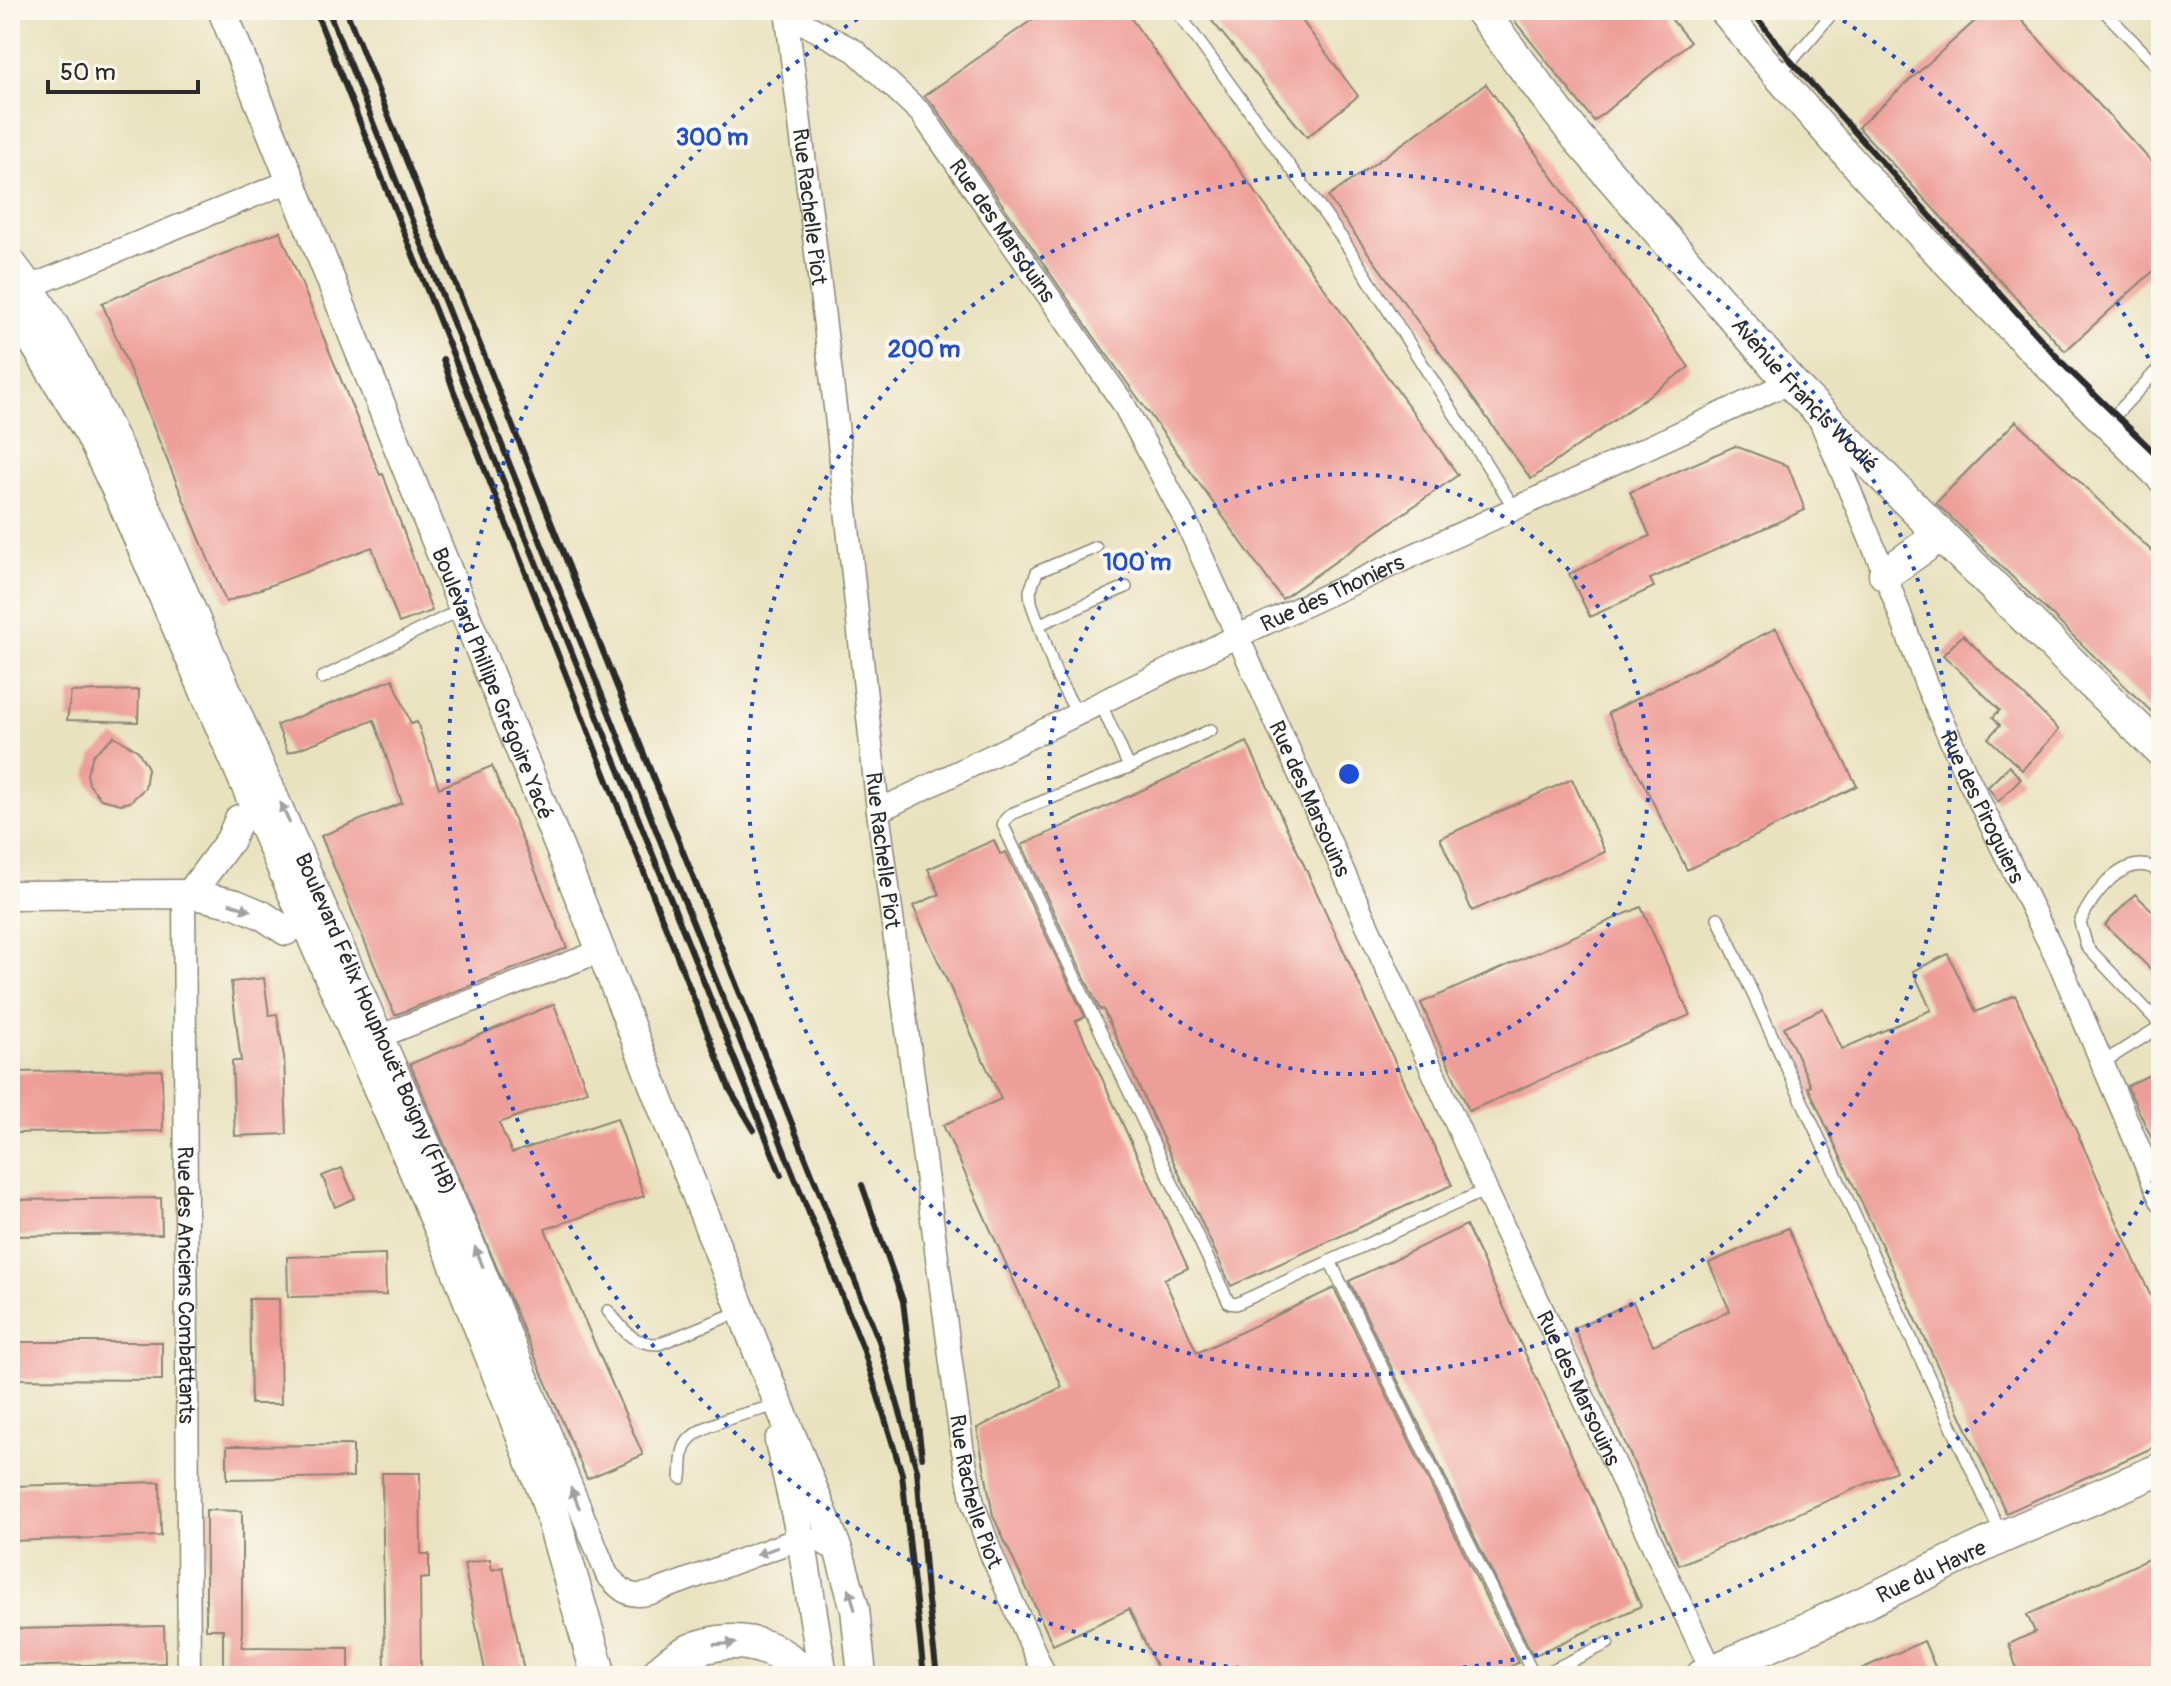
<svg xmlns="http://www.w3.org/2000/svg" width="2171" height="1686" font-family="Pangolin,sans-serif">
<style>
.building{fill:#ee9e98}
.lines{fill:none;stroke-linecap:round;stroke-linejoin:round}
.service-casing{stroke:#8a8675;stroke-width:14}
.minor-casing{stroke:#8a8675;stroke-width:25}
.tertiary-casing{stroke:#8a8675;stroke-width:31}
.secondary-casing{stroke:#8a8675;stroke-width:35}
.primary-casing{stroke:#8a8675;stroke-width:37}
.service{stroke:#fff;stroke-width:11}
.minor{stroke:#fff;stroke-width:22}
.tertiary{stroke:#fff;stroke-width:28}
.secondary{stroke:#fff;stroke-width:32}
.primary{stroke:#fff;stroke-width:34}
.rail{stroke:#2b2b2b;stroke-width:6}
.oneway{fill:#a0a0a0}
.ring{fill:none;stroke:#1d4ed8;stroke-width:4;stroke-dasharray:4 8}
.labels{text-anchor:middle;stroke-width:8;stroke-linejoin:round;paint-order:stroke}
.street-label{font-size:22px;fill:#2b2b2b;stroke:#fbf7ec}
.centre{fill:#1d4ed8;stroke:#fbf7ec;stroke-width:4}
.ring-label{font-size:24px;text-anchor:middle;font-weight:bold;fill:#1d4ed8;stroke:#fbf7ec;stroke-width:8;stroke-linejoin:round;paint-order:stroke}
</style>
<rect width="100%" height="100%" fill="#fbf7ec"/>
<filter id="ink" filterUnits="userSpaceOnUse"><feTurbulence type="fractalNoise" baseFrequency=".0125" numOctaves="2"/><feDisplacementMap in="SourceGraphic" scale="16" xChannelSelector="R" yChannelSelector="G"/><feConvolveMatrix kernelMatrix="1 2 1 2 8 2 1 2 1" color-interpolation-filters="sRGB"/></filter>
<filter id="wash" filterUnits="userSpaceOnUse"><feTurbulence type="fractalNoise" baseFrequency=".006" numOctaves="4" result="noise"/><feDisplacementMap in="SourceGraphic" scale="32" xChannelSelector="R" yChannelSelector="G"/><feGaussianBlur stdDeviation="1.8" result="paint"/><feColorMatrix in="noise" values="0 0 0 0 0 0 0 0 0 0 0 0 0 0 0 0 0 1.4 0 .05"/><feComposite in="paint" operator="in"/></filter>
<g filter="url(#wash)">
<rect width="100%" height="100%" fill="#e9e2bf"/>
<g id="blocks">
<!-- building -->
<g class="building">
<path d="M1046 10H1125L1458 475 1282 599 1095 338 934 106 924 96Z"/>
<path d="M1203 10H1294L1358 96 1307 137Z"/>
<path d="M1506 10H1664L1690 42 1594 121Z"/>
<path d="M1987 10H2012L2161 172V264L2065 351 1858 127Z"/>
<path d="M1486 84 1689 367 1531 479 1328 197Z"/>
<path d="M280 231 380 475 383 474 432 611 399 623 372 547 226 602 102 303Z"/>
<path d="M2016 421 2161 560V721L1936 503Z"/>
<path d="M1735 446 1788 466 1805 510 1650 579 1654 587 1590 617 1569 574 1650 536 1630 492Z"/>
<path d="M1776 628 1857 786 1687 870 1608 713Z"/>
<path d="M1963 635 2059 730 2022 770 1988 738 2000 725 1993 717 2000 710 1943 655Z"/>
<path d="M393 679 411 724 417 722 439 788 492 766 567 948 395 1015 321 836 402 803 374 720 288 753 277 725Z"/>
<path d="M139 690 138 722 67 720 71 692Z"/>
<path d="M114 736 138 751 148 768 145 788 130 802 121 804 101 799 89 784 87 774 93 755Z"/>
<path d="M1247 742 1452 1185 1231 1286 1103 1009 1100 1010 1022 845Z"/>
<path d="M2009 766 2021 779 1998 802 1988 787Z"/>
<path d="M1572 779 1605 852 1472 911 1440 838Z"/>
<path d="M994 840 1000 854 1006 852 1085 1017 1076 1021 1188 1268 1164 1279 1197 1353 1334 1288 1518 1663 1490 1676H1161L1129 1609 1053 1645 993 1516 977 1428 1062 1387 943 1125 1001 1099 913 906 940 894 928 869Z"/>
<path d="M2135 894 2161 919V979L2105 925Z"/>
<path d="M1641 907 1690 1015 1469 1111 1421 1003Z"/>
<path d="M1948 954 1976 1012 2015 995 2161 1319V1444L2006 1513 1808 1087 1811 1086 1784 1027 1823 1008 1842 1049 1931 1010 1913 971Z"/>
<path d="M264 978 269 1015 277 1014 284 1057 287 1134 235 1136 232 1061H241L231 982Z"/>
<path d="M554 1004 587 1091 499 1123 512 1153 617 1118 644 1196 545 1229 643 1455 587 1479 410 1064Z"/>
<path d="M162 1070 163 1131 10 1133V1072Z"/>
<path d="M2149 1075 2161 1098V1158L2127 1086Z"/>
<path d="M342 1168 355 1198 335 1207 322 1176Z"/>
<path d="M161 1198 162 1234 10 1236V1200Z"/>
<path d="M1466 1225 1641 1606 1533 1656 1349 1281Z"/>
<path d="M1788 1228 1896 1471 1679 1565 1574 1328 1633 1302 1653 1345 1730 1311 1709 1263Z"/>
<path d="M385 1254 386 1295 288 1297 287 1257Z"/>
<path d="M249 1299H279L281 1404H251Z"/>
<path d="M10 1342H162V1380L10 1379Z"/>
<path d="M353 1445V1477L227 1479V1446Z"/>
<path d="M382 1473H420L421 1554H429V1578L420 1579 421 1674 385 1675Z"/>
<path d="M160 1482 161 1536 10 1541V1486Z"/>
<path d="M206 1510 242 1511V1647L349 1648V1676H223V1629H206Z"/>
<path d="M2161 1553V1676H2019L2009 1644 2035 1632 2027 1615Z"/>
<path d="M490 1559 492 1570 503 1567 525 1676H486L464 1564Z"/>
<path d="M164 1626 165 1663 10 1667V1629Z"/>
<path d="M1924 1641 1939 1676H1845Z"/>
</g>
</g>
</g>
<g filter="url(#ink)">
<use href="#blocks" fill-opacity="0" stroke="#8a8675" stroke-width="2"/>
<g class="lines">
<!-- service casing -->
<g class="service-casing">
<g id="service">
<path d="M1176 10 1344 241 1515 509"/>
<path d="M2103 10 2161 70"/>
<path d="M1778 77 1835 10"/>
<path d="M2107 424 2161 366"/>
<path d="M1040 624 1126 587"/>
<path d="M322 678 462 609"/>
<path d="M1100 702 1129 767"/>
<path d="M1077 713 1058 679 1031 602 1030 591 1037 572 1096 547"/>
<path d="M1211 730 1129 767 1011 814 1005 820 1003 825 1229 1303 1236 1304 1486 1190"/>
<path d="M2161 873C2128 846 2092 895 2080 922L2087 947 2161 1025"/>
<path d="M1718 918 2002 1536"/>
<path d="M2102 1063 2161 1026"/>
<path d="M1330 1261 1534 1676"/>
<path d="M608 1311C625 1331 631 1344 659 1344L741 1311"/>
<path d="M681 1478C682 1469 681 1455 685 1446 694 1424 749 1413 771 1407"/>
<path d="M1540 1676 1608 1643"/>
</g>
</g>
<!-- minor casing -->
<g class="minor-casing">
<g id="minor">
<path id="s1" d="M786 10 836 415 878 811 962 1446 973 1503 992 1556 1045 1676"/>
<path id="s2" d="M786 14 855 51 922 114 1123 403 1185 519 1486 1190 1712 1671"/>
<path id="s3" d="M10 256C63 322 102 407 139 483L473 1243 607 1575C623 1592 630 1600 654 1592L801 1538 820 1541 839 1552"/>
<path d="M34 285 290 181"/>
<path id="s4" d="M1820 420 1885 574 1926 684 1964 770 2062 969 2161 1200"/>
<path id="s5" d="M878 811 1240 635 1790 382"/>
<path id="s6" d="M184 893 189 1676"/>
<path d="M383 1035 601 951"/>
</g>
</g>
<!-- tertiary casing -->
<g class="tertiary-casing">
<g id="tertiary">
<path id="s7" d="M222 10 601 951 760 1358 839 1552 855 1609 862 1676"/>
<path d="M1723 10C1857 177 2009 328 2161 478"/>
<path d="M190 894 230 840 239 819"/>
<path d="M10 895 190 894 236 904 262 915 286 931"/>
<path d="M779 1441 801 1538 823 1676"/>
</g>
</g>
<!-- secondary casing -->
<g class="secondary-casing">
<g id="secondary">
<path id="s8" d="M1480 10 1577 137 1790 382 1941 535 2161 751"/>
<path d="M1885 574 1941 535"/>
<path id="s9" d="M1702 1676 1851 1609 2002 1537 2161 1469"/>
</g>
</g>
<!-- primary casing -->
<g class="primary-casing">
<g id="primary">
<path d="M10 299 92 433 125 502 452 1252 547 1496 599 1676"/>
<path d="M657 1676C683 1646 728 1634 766 1648 782 1654 795 1665 808 1676"/>
</g>
</g>
<!-- service -->
<use href="#service" class="service"/>
<!-- minor -->
<use href="#minor" class="minor"/>
<!-- tertiary -->
<use href="#tertiary" class="tertiary"/>
<!-- secondary -->
<use href="#secondary" class="secondary"/>
<!-- primary -->
<use href="#primary" class="primary"/>
<!-- rail -->
<g class="rail">
<path d="M315 10 781 1175"/>
<path d="M328 10 863 1348 902 1474 924 1676"/>
<path d="M346 10 879 1341 917 1470 927 1593 937 1676"/>
<path d="M1751 10 1791 61 2067 368 2161 459"/>
<path d="M443 359 453 389 730 1090 754 1130"/>
<path d="M862 1185 903 1301 922 1457"/>
</g>
</g>
<!-- one-way arrows -->
<defs><path id="oneway-solid" d="M-6-.8H1V-3.2L6.5 0L1 3.2V.8H-6Z" transform="scale(2)"/></defs>
<g class="oneway">
<use href="#oneway-solid" transform="translate(285 813) rotate(-114)"/>
<use href="#oneway-solid" transform="translate(240 907) rotate(19)"/>
<use href="#oneway-solid" transform="translate(479 1257) rotate(-112)"/>
<use href="#oneway-solid" transform="translate(575 1498) rotate(-113)"/>
<use href="#oneway-solid" transform="translate(767 1551) rotate(160)"/>
<use href="#oneway-solid" transform="translate(852 1599) rotate(-105)"/>
<use href="#oneway-solid" transform="translate(725 1644) rotate(-3)"/>
</g>
</g>
<!-- distance rings -->
<g class="ring">
<circle cx="1349" cy="774" r="300"/>
<circle cx="1349" cy="774" r="601"/>
<path d="M2159 1169A901 901 0 1 1 865 14M1833 14A901 901 0 0 1 2159 379"/>
</g>
<g class="labels">
<!-- street labels -->
<g class="street-label">
<text dy="8" stroke="none"><textPath href="#s1" startOffset="198">Rue Rachelle Piot</textPath></text>
<text dy="8" stroke="none"><textPath href="#s2" startOffset="312">Rue des Marsouins</textPath></text>
<text dy="8" stroke="none"><textPath href="#s8" startOffset="504">Avenue Françis Wodié</textPath></text>
<text dy="8" stroke="none"><textPath href="#s5" startOffset="504">Rue des Thoniers</textPath></text>
<text dy="8" stroke="none"><textPath href="#s7" startOffset="726">Boulevard Phillipe Grégoire Yacé</textPath></text>
<text dy="8" stroke="none"><textPath href="#s2" startOffset="960">Rue des Marsouins</textPath></text>
<text dy="8" stroke="none"><textPath href="#s4" startOffset="420">Rue des Piroguiers</textPath></text>
<text dy="8" stroke="none"><textPath href="#s1" startOffset="846">Rue Rachelle Piot</textPath></text>
<text dy="8" stroke="none"><textPath href="#s3" startOffset="852">Boulevard Félix Houphouët Boigny (FHB)</textPath></text>
<text dy="8" stroke="none"><textPath href="#s6" startOffset="392">Rue des Anciens Combattants</textPath></text>
<text dy="8" stroke="none"><textPath href="#s2" startOffset="1608">Rue des Marsouins</textPath></text>
<text dy="8" stroke="none"><textPath href="#s1" startOffset="1494">Rue Rachelle Piot</textPath></text>
<text dy="8" stroke="none"><textPath href="#s9" startOffset="252">Rue du Havre</textPath></text>
</g>
</g>
<circle cx="1349" cy="774" r="12" class="centre"/>
<g class="ring-label">
<text x="712" y="145">300 m</text>
<text x="924" y="357">200 m</text>
<text x="1137" y="570">100 m</text>
</g>
<!-- margin -->
<rect width="2171" height="1686" fill="none" stroke="#fbf7ec" stroke-width="40"/>
<!-- scale -->
<path d="M48 80v12h150v-12" fill="none" stroke="#2b2b2b" stroke-width="4"/>
<text x="60" y="80" font-size="24" fill="#2b2b2b" stroke="#fbf7ec" stroke-width="6" paint-order="stroke">50 m</text>
</svg>
